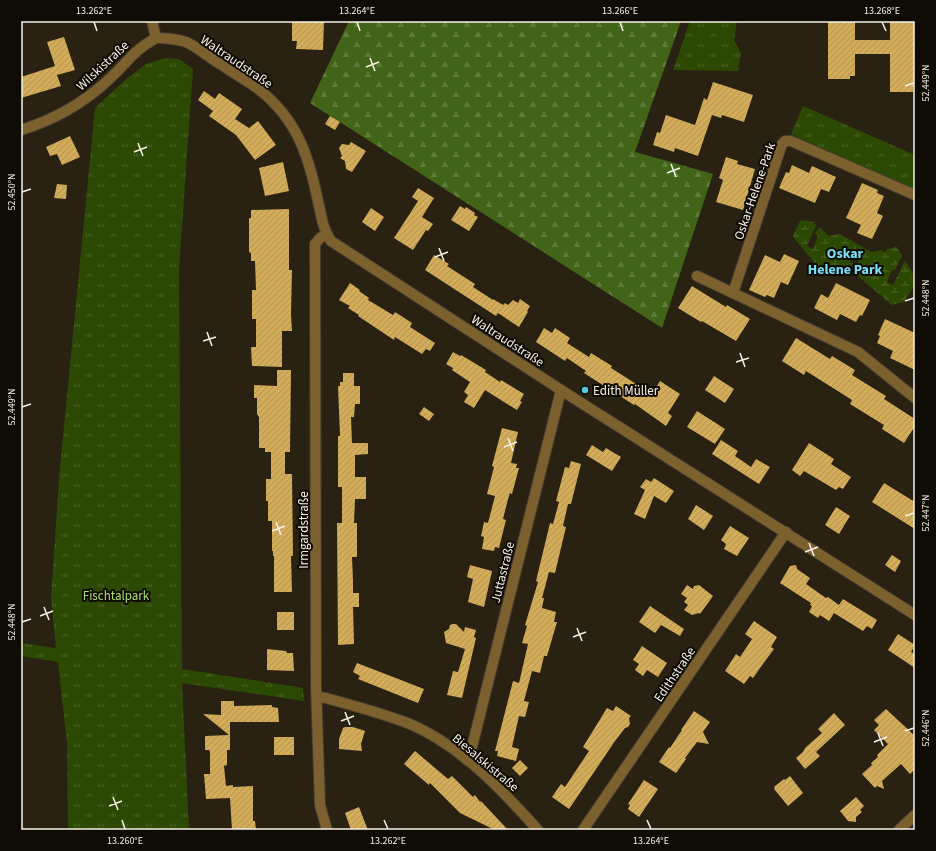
<svg xmlns="http://www.w3.org/2000/svg" width="936" height="851" font-family="'Source Sans 3',sans-serif">
<style>
.forest{fill:url(#forest-firs)}
.wetland{fill:url(#wetland-marsh)}
.park{fill:url(#park-tufts)}
.building{fill:url(#building-hatch)}
.lines{fill:none;stroke-linecap:round;stroke-linejoin:round}
.street-casing{stroke:#463e2f;stroke-width:12}
.street{stroke:#7c612e;stroke-width:10}
.ticks{fill:none;stroke:#f7f2e8;stroke-width:1.5}
.poi-dot{fill:#55cae0;stroke:#0f0b05;stroke-width:1.5}
.labels{text-anchor:middle;stroke-width:4;stroke-linejoin:round;paint-order:stroke}
.street-label{font-size:13px;fill:#f7f2e8;stroke:#0f0b05}
.poi-label{font-size:13px;fill:#f7f2e8;stroke:#0f0b05;text-anchor:start}
.park-label{font-size:13px;fill:#a9dd79;stroke:#0f0b05}
.neighbourhood-label{font-size:14px;font-weight:bold;fill:#79e0f5;stroke:#0f0b05}
.neatline{fill:none;stroke:#f7f2e8;stroke-width:1.5}
.ticks-label{font-size:10px;text-anchor:middle;fill:#f7f2e8}
</style>
<defs>
<pattern id="forest-firs" width="22" height="20" patternUnits="userSpaceOnUse"><rect width="22" height="20" fill="#416418"/><path d="M5 1l3.5 6h-7zM16 11l3.5 6h-7z" fill="#5d7b3a"/></pattern>
<pattern id="wetland-marsh" width="20" height="14" patternUnits="userSpaceOnUse"><rect width="20" height="14" fill="#2c4903"/><path d="M1 5h8M5 5V1M11 12h8M15 12V8" fill="none" stroke="#4b6428"/></pattern>
<pattern id="park-tufts" width="24" height="20" patternUnits="userSpaceOnUse"><rect width="24" height="20" fill="#2c4903"/><path d="M3 7l-1-3M5 7V3M7 7l1-3M15 17l-1-3M17 17v-4M19 17l1-3" fill="none" stroke="#4b6428"/></pattern>
<pattern id="building-hatch" width="6" height="6" patternUnits="userSpaceOnUse"><rect width="6" height="6" fill="#d3ac5a"/><path d="M-1 1l2-2M0 6l6-6M5 7l2-2" fill="none" stroke="#b19355"/></pattern>
</defs>
<rect width="100%" height="100%" fill="#292111"/>
<!-- forest -->
<path class="forest" d="M349 21H681L635 152 713 174 662 328 310 103Z"/>
<!-- wetland -->
<path class="wetland" d="M802 220 813 222 816 225 807 246 813 249 818 236 815 234 819 227 829 236 840 234 871 252 882 250 883 252 887 251V249L897 247 902 256 895 270H892L887 282 893 285 905 260 914 275 912 276 913 279 915 278V285L904 302 892 305 853 272 863 251 857 248 850 262 853 263 850 269 824 274 794 238 793 235 800 221Z"/>
<!-- park -->
<g class="park">
<path d="M690 21H737L734 40 741 53 738 71 673 70Z"/>
<path d="M165 58 179 59 193 69 179 270 182 669 303 688 304 701 182 683 189 830H68L67 744 58 662 21 656V643L56 648 51 599 59 478 95 108 125 80 146 64Z"/>
<path d="M803 106 915 155V191L791 134Z"/>
</g>
<!-- building -->
<g class="building">
<path d="M292 21H324L323 50 296 49 297 41H292Z"/>
<path d="M828 21H855V40H890V21H915V87H913V92H890V54H855V76H850V79H828Z"/>
<path d="M64 37 75 70 57 75 61 86 21 98V77L55 66 47 42Z"/>
<path d="M713 82 753 95 744 122 722 115 721 118 712 115 698 156 675 148 674 152 653 145 657 132 660 133 666 115 695 125 704 98 707 100Z"/>
<path d="M204 91 215 99 219 93 242 109 235 119 249 128 258 121 276 145 255 160 236 135 209 116 213 111 198 100Z"/>
<path d="M330 116 340 122 335 130 325 124Z"/>
<path d="M70 136 80 157 62 165 57 154 50 156 46 147Z"/>
<path d="M351 142 366 151 352 172 346 169 345 161 340 158 342 156 339 148 342 144 349 145Z"/>
<path d="M726 157 738 161 737 164 755 169 743 210 716 202 723 180 719 178Z"/>
<path d="M283 162 289 191 265 196 259 168Z"/>
<path d="M792 165 809 173 812 166 836 177 829 192 821 189 815 203 779 188 786 172 789 173Z"/>
<path d="M862 183 878 190 877 193 884 196 877 213 883 216 872 239 857 233 861 225 846 218Z"/>
<path d="M57 184 67 185 66 199 54 198Z"/>
<path d="M418 188 434 198 422 217 433 224 428 231 426 230 413 250 394 238 418 201 412 197Z"/>
<path d="M460 206 465 209 466 207 475 213 474 215 478 217 469 231 451 220Z"/>
<path d="M371 208 384 217 375 231 362 222Z"/>
<path d="M289 209V270H292L291 314 292 331H282V367L252 366 251 347H256V319H252V290H256L255 261H251V253L249 252V218H251V210Z"/>
<path d="M784 254 799 261 788 285 781 282 774 298 767 295 765 297 749 290 765 255 780 262Z"/>
<path d="M434 255 449 264 447 266 475 284 473 287 493 300V299L503 305 505 303 508 305 513 300 518 303 520 299 530 306 527 311 528 312 519 327 498 313 496 316 425 270Z"/>
<path d="M350 283 360 290 359 291 369 298 368 300 393 315 395 312 412 323 410 327 435 343 430 351 426 349 422 354 395 337 394 340 358 316 359 315 348 308 350 306 339 300Z"/>
<path d="M836 283 870 300 862 316 860 315 856 322 840 314 837 320 814 308 821 294 828 298Z"/>
<path d="M692 286 726 307 727 305 750 319 736 341 702 321 701 322 678 308Z"/>
<path d="M885 319 915 333V370L890 358 893 351 877 343 880 336 878 335Z"/>
<path d="M544 328 552 333 555 328 570 338 567 343 589 357 591 353 612 366 611 368 652 394 660 381 680 394 668 413 672 416 666 426 635 404 634 405 584 373 586 371 567 358 565 361 536 342Z"/>
<path d="M796 338 830 359 832 356 855 370 852 375 886 396 884 399 915 419V426L904 443 882 429 884 425 850 404 852 400 806 371 804 375 782 361Z"/>
<path d="M453 352 460 356 461 355 486 370 485 372 500 382 501 380 524 394 520 401 522 402 517 410 485 390 474 408 464 402 468 395 464 392 470 382 452 370 453 368 446 364Z"/>
<path d="M277 370H291L290 452H285V474H292L293 556H291L292 592H274V556H273V551H272V521H268V501H266V479H271V452H265V448H259V417L257 414V398H254V385L277 386Z"/>
<path d="M343 373H354V386H360V404H355L354 417H351L352 443H368V454L355 455V477H366V499H355L354 523H357V557H352L353 581V593H359V607H353L354 644 338 645 337 523H342V487H338V436H340L338 386H340V382H343Z"/>
<path d="M714 376 734 389 725 403 705 390Z"/>
<path d="M424 407 434 414 429 421 419 414Z"/>
<path d="M697 411 725 429 715 444 687 427Z"/>
<path d="M502 428 518 432 511 463 517 464 516 468H519L512 494 510 493 508 499 503 519 506 520 499 548 495 547 494 551 482 549 484 537 481 536 484 522 488 523 495 496 487 494 494 467 492 466Z"/>
<path d="M721 440 738 451 735 456 751 467 756 459 770 467 759 484 712 454Z"/>
<path d="M809 443 834 459 831 464 851 477 843 489 839 487 836 490 804 471 800 476 792 470Z"/>
<path d="M592 445 603 452 606 448 621 457 612 471 586 455Z"/>
<path d="M571 461 581 464 571 504H568L563 526 566 527 555 573 549 572 542 598H544L542 608 556 612 554 622H557L547 656H544L540 673 532 671 524 701 529 702 525 717 519 716 512 747 519 749 516 761 497 756 498 751H495L513 681 519 683 528 644 522 643 527 626 525 625 538 582 536 581 550 523 553 524 559 502 556 501 565 467 569 468Z"/>
<path d="M654 478 674 491 666 503 654 496 645 519 634 514 645 490 640 487 646 479 651 482Z"/>
<path d="M884 483 915 502V529L872 502Z"/>
<path d="M696 505 713 516 704 530 688 519Z"/>
<path d="M836 507 850 516 839 534 825 525Z"/>
<path d="M730 526 749 538 737 556 724 549 726 544 721 540Z"/>
<path d="M892 555 901 561 895 572 885 565Z"/>
<path d="M470 565 492 571 484 607 468 602 473 579 467 577Z"/>
<path d="M796 565 797 569 810 578 806 584 826 598 828 597 839 605 843 599 877 620 872 629 867 626 863 631 834 613 829 621 820 615 818 618 809 612 812 606 810 605 811 603 780 583 790 566Z"/>
<path d="M687 585 693 589 694 586 699 585 713 596 700 614 699 613 692 615 684 610 688 605 684 602 687 598 681 594Z"/>
<path d="M650 606 684 629 680 636 661 625 655 633 639 622Z"/>
<rect x="277" y="612" width="17" height="18"/>
<path d="M754 621 777 637 771 647 774 649 765 661 753 678 750 676 744 684 725 671 736 654 740 657 752 639 745 634Z"/>
<path d="M453 624H456L464 632 465 627 476 630 474 637 476 638 462 698 447 695 453 671 458 672 465 649 446 643 444 632 449 629 450 625Z"/>
<path d="M898 634 915 645 911 652 915 654V668L888 650Z"/>
<path d="M642 646 667 663 658 677 647 670 643 676 635 670 639 664 633 660Z"/>
<path d="M267 649 286 651 287 653H293L294 671 267 670Z"/>
<path d="M357 663 424 689 418 703 358 679 360 676 353 672Z"/>
<path d="M221 701H234V706L272 705V707L278 708 279 722H230V750H227V765L224 766 226 786 233 785V787L253 786V821H255L256 830H232L230 798 206 799 204 774H210V752L209 750H205V736L229 735 203 714 221 715Z"/>
<path d="M616 706 631 716 629 718 630 724 628 727 625 728 615 741 569 809 552 797 561 784 565 787 589 751 583 747 607 708 613 711Z"/>
<path d="M886 709 915 736V769L910 774 901 764 882 781 884 789 877 786 875 788 862 774 872 765 871 763 878 757 877 755 888 744 874 730 879 725 874 720Z"/>
<path d="M694 711 710 722 703 732 709 744 697 742 685 758 686 759 676 773 659 762 669 747 670 748 682 730H681Z"/>
<path d="M834 713 845 725 816 752 820 756 805 769 796 758 803 752 805 748 822 733 818 729Z"/>
<path d="M345 727H353L365 731 361 744 362 751 339 749V739L343 728Z"/>
<rect x="274" y="737" width="20" height="18"/>
<path d="M415 751 448 779 452 776 473 797 475 795 480 802 481 801 508 830H495L460 813 430 783 429 785 404 764Z"/>
<path d="M520 760 528 768 520 776 512 768Z"/>
<path d="M790 776 803 793 788 806 774 789 775 788 774 787 784 779 785 780Z"/>
<path d="M644 780 658 789 639 817 628 809 630 805 628 804Z"/>
<path d="M856 797 864 806 860 810 862 812 856 817V822L848 821 840 811Z"/>
<path d="M359 807 364 820 368 830H351L345 813Z"/>
</g>
<g class="lines">
<!-- street casing -->
<g class="street-casing">
<g id="street">
<path d="M152 21 156 38"/>
<path d="M156 38C166 38 176 39 186 42 196 46 211 59 222 65 233 73 246 80 257 88 305 124 311 170 323 224L327 234 331 241 561 390 915 615"/>
<path d="M21 130C53 120 81 105 106 82 125 66 132 51 156 38"/>
<path d="M327 234 320 238 315 244 316 686 320 805 327 830"/>
<path d="M697 276 858 352 915 398"/>
<path d="M733 293 782 144 785 141H791L915 195"/>
<path d="M317 697 326 698C354 706 382 713 410 724 461 746 501 789 538 830"/>
<path d="M467 760 471 751 561 390"/>
<path d="M583 830 786 532"/>
<path d="M899 830 915 815"/>
</g>
</g>
<!-- street -->
<use href="#street" class="street"/>
</g>
<!-- ticks -->
<path class="ticks" d="M94 22 97 31M357 22 360 31M620 22 623 31M882 22 886 31M370 58 375 71M366 67 379 62M905 86 914 83M138 143 143 156M134 152 147 147M671 164 676 177M667 173 680 168M22 192 31 189M439 248 444 261M435 257 448 252M905 301 914 298M207 332 212 346M203 341 216 337M740 353 745 367M736 362 749 358M22 407 31 404M508 438 513 451M504 447 517 442M905 516 914 513M276 522 281 535M272 531 285 526M809 543 814 556M805 552 818 547M44 607 49 620M40 616 53 611M22 622 31 619M577 628 582 641M573 637 586 632M345 712 350 725M341 721 354 716M905 731 914 728M878 733 883 746M874 742 887 737M113 797 118 810M109 806 122 801M122 820 125 829M384 820 388 829M647 820 651 829"/>
<!-- markers -->
<circle class="poi-dot" cx="585" cy="390" r="4"/>
<g class="labels">
<!-- street labels -->
<g class="street-label">
<text transform="translate(237 61) rotate(34)" y="5">Waltraudstraße</text>
<text transform="translate(102 65) rotate(-43)" y="5">Wilskistraße</text>
<text transform="translate(754 191) rotate(-71)" y="5">Oskar-Helene-Park</text>
<text transform="translate(508 340) rotate(33)" y="5">Waltraudstraße</text>
<text transform="translate(303 530) rotate(-90)" y="5">Irmgardstraße</text>
<text transform="translate(502 572) rotate(-76)" y="5">Juttastraße</text>
<text transform="translate(674 674) rotate(-56)" y="5">Edithstraße</text>
<text transform="translate(486 762) rotate(40)" y="5">Biesalskistraße</text>
</g>
<!-- poi labels -->
<g class="poi-label">
<text x="593" y="395">Edith Müller</text>
</g>
<!-- park labels -->
<g class="park-label">
<text x="116" y="600">Fischtalpark</text>
</g>
<!-- neighbourhood labels -->
<g class="neighbourhood-label">
<text x="845" y="258">Oskar<tspan x="845" dy="16">Helene Park</tspan></text>
</g>
</g>
<!-- border -->
<rect width="936" height="851" fill="none" stroke="#0f0b05" stroke-width="44"/>
<rect x="22" y="22" width="892" height="807" class="neatline"/>
<g class="ticks-label">
<text x="94" y="14">13.262°E</text>
<text x="357" y="14">13.264°E</text>
<text x="620" y="14">13.266°E</text>
<text x="882" y="14">13.268°E</text>
<text transform="translate(925 83) rotate(-90)" y="4">52.449°N</text>
<text transform="translate(11 192) rotate(-90)" y="4">52.450°N</text>
<text transform="translate(925 298) rotate(-90)" y="4">52.448°N</text>
<text transform="translate(11 407) rotate(-90)" y="4">52.449°N</text>
<text transform="translate(925 513) rotate(-90)" y="4">52.447°N</text>
<text transform="translate(11 622) rotate(-90)" y="4">52.448°N</text>
<text transform="translate(925 728) rotate(-90)" y="4">52.446°N</text>
<text x="125" y="844">13.260°E</text>
<text x="388" y="844">13.262°E</text>
<text x="651" y="844">13.264°E</text>
</g>
</svg>
